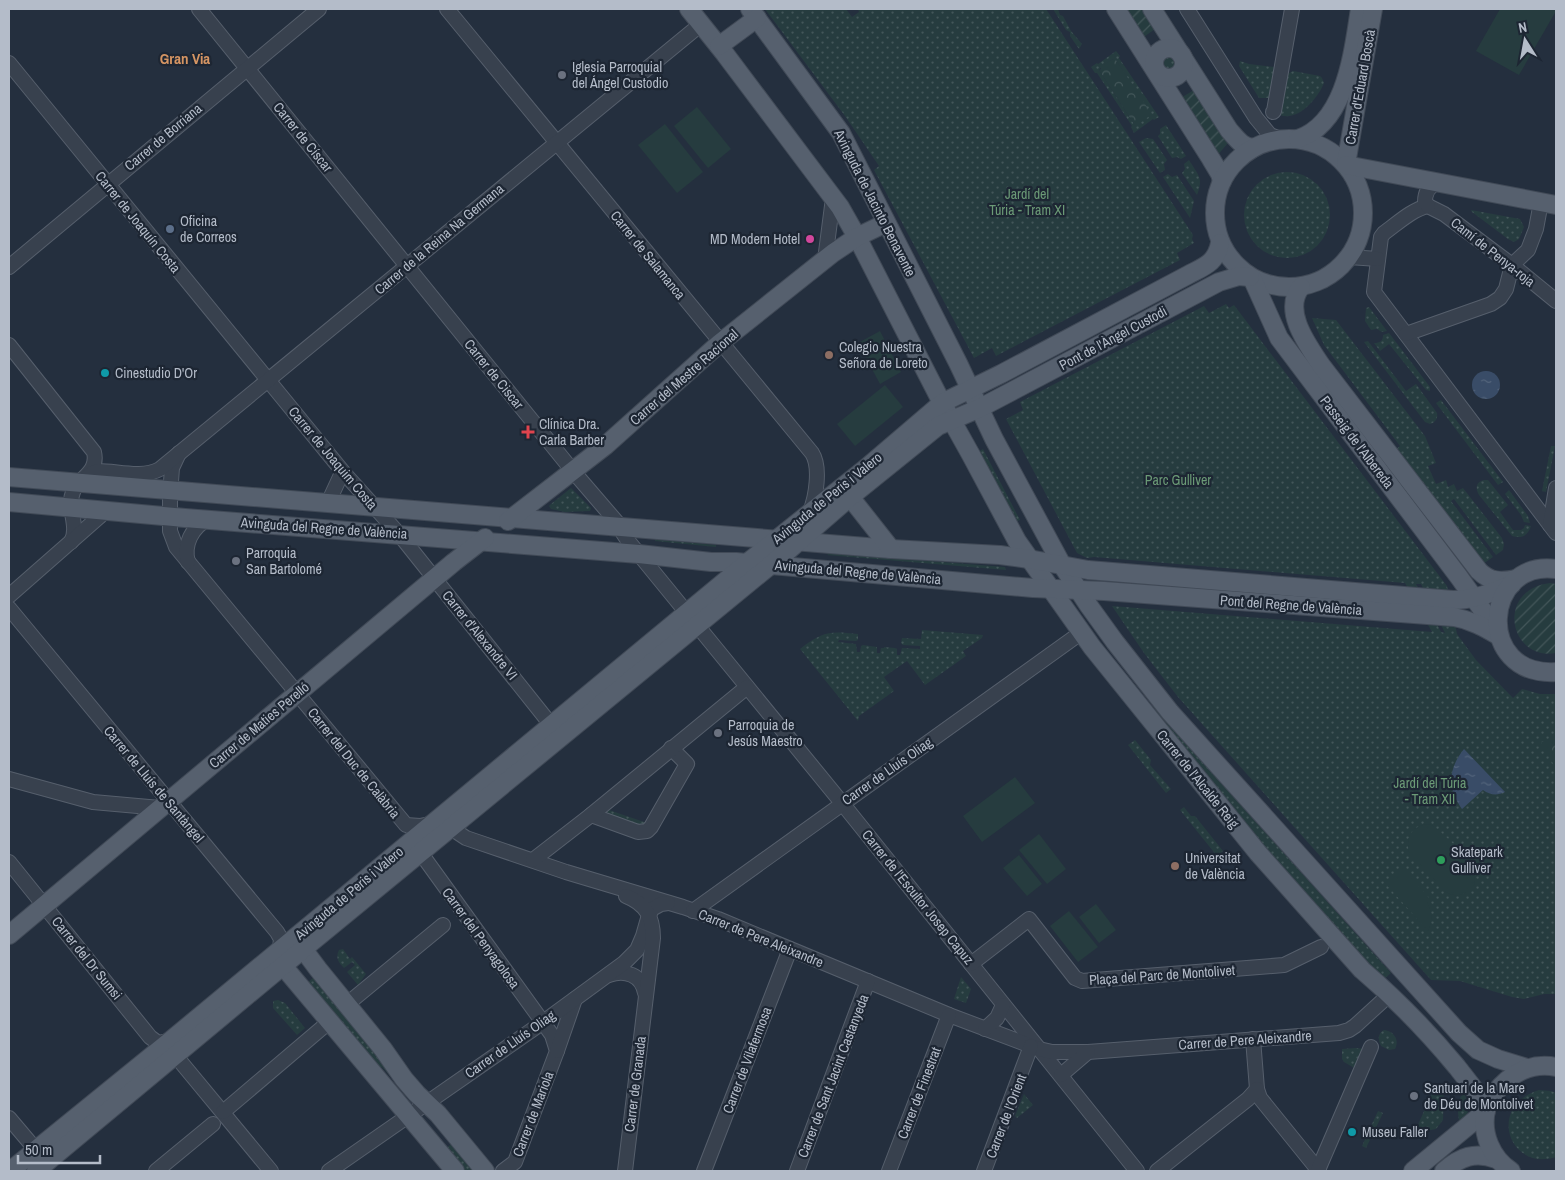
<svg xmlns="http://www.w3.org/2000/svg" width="1565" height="1180" font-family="'Archivo Narrow',sans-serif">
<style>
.grass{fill:url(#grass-dots);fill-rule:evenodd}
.forest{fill:url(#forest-crowns)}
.garden{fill:url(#garden-furrows)}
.pitch{fill:#263c3f}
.water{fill:url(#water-ripples)}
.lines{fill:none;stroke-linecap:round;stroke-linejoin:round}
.minor-casing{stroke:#565f6c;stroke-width:16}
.major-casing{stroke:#414a57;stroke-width:20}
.minor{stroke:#38414e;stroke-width:14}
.major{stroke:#56606e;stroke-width:18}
.worship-dot{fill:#6b7280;stroke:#1d2633;stroke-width:2}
.service-dot{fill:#5c6f8a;stroke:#1d2633;stroke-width:2}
.hotel-dot{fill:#d1479c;stroke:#1d2633;stroke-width:2}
.education-dot{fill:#8d6e63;stroke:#1d2633;stroke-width:2}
.culture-dot{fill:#0f9aa8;stroke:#1d2633;stroke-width:2}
.health-dot{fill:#e0444e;stroke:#1d2633;stroke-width:2}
.leisure-dot{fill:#2e9e5b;stroke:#1d2633;stroke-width:2}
.labels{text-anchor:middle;stroke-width:4.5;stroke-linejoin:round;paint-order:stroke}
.poi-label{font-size:14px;fill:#b4bcc9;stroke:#1d2633;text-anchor:start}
.street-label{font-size:14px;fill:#b4bcc9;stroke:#1d2633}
.park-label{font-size:14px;fill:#6b9a76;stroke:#1d2633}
.neighbourhood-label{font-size:15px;font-weight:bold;fill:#d59563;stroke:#1d2633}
</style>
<defs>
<pattern id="grass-dots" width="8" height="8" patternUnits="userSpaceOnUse" patternTransform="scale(1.25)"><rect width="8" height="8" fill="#263c3f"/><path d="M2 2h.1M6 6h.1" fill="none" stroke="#435659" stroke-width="1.8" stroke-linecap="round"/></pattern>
<pattern id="forest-crowns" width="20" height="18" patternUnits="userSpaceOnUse" patternTransform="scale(1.25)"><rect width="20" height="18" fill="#263c3f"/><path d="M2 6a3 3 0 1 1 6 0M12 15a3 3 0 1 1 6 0" fill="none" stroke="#435659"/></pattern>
<pattern id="garden-furrows" width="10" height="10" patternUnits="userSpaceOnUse" patternTransform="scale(1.25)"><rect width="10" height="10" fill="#263c3f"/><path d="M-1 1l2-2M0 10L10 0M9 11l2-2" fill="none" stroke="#435659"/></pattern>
<pattern id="water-ripples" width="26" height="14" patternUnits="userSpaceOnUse" patternTransform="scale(1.25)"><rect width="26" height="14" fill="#394c67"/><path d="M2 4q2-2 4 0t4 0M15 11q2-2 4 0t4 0" fill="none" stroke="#53647b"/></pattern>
</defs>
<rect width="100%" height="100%" fill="#242f3e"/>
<!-- grass -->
<g class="grass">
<path d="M765 9H846L852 17 859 12 858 9H1046L1193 235 1192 239 1194 243 1177 253 1180 260 996 356 992 348 974 358 874 170 879 166 845 116Z"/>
<path d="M1053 9H1058L1060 15 1063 16 1071 31 1082 44 1079 49 1070 36V32L1066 30Z"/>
<path d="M1116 51 1120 56 1119 58 1159 117 1154 120 1153 119 1134 133 1131 127 1132 126 1097 73H1095L1091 67 1097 63 1098 64ZM1113 59 1114 61 1116 60 1150 114 1134 124 1099 70 1101 67Z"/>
<path d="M1168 56 1173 58 1176 66 1171 72H1165L1159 61 1163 57Z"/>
<path d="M1240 61 1249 64 1274 67 1269 98H1259L1239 66Z"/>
<path d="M1293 71 1320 76 1322 78 1324 83C1318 98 1298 122 1280 115L1287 74Z"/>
<path d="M1166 125 1186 156 1181 159 1177 157 1172 158 1158 136 1160 134V129Z"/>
<path d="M1146 138 1153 139 1167 160 1164 164 1165 170 1160 173 1139 142Z"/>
<path d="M1189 160C1198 175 1204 178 1197 195L1182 173 1185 169 1184 164Z"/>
<circle cx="1287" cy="215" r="43"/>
<path d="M1168 174 1172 177 1177 175 1194 201 1190 218 1163 177Z"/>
<path d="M1471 210 1520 219 1524 227 1519 239 1514 242 1508 239 1472 212Z"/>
<path d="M1226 304 1229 308 1234 305 1447 586 1457 634 1476 660 1513 698 1522 689 1540 694H1556V994H1544L1524 999 1512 997 1460 981 1431 980 1178 697 1144 653 1112 606 1432 632 1405 583 1094 557 1087 558 1077 553 1006 419 1023 410 1020 402 1204 306 1209 313ZM1416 584H1421L1445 633 1441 632Z"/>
<path d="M1369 307 1387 331 1382 332 1377 329 1371 330 1365 321 1366 308Z"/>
<path d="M1312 318 1336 320 1425 436 1436 463 1428 466 1436 484 1446 480 1448 487 1454 484 1457 491 1463 488 1502 538 1504 544 1503 550 1496 555 1454 499 1451 501 1493 557 1483 564 1395 450 1400 446 1324 345Z"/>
<path d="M1389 333 1430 387V391L1426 390 1389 344 1380 351 1374 343C1380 343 1383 341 1383 335Z"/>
<path d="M1368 341 1406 391 1416 384 1437 413C1438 418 1436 422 1430 424L1425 422 1364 342Z"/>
<path d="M1441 400 1503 482 1498 485 1436 403Z"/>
<path d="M1551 446H1555L1546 492 1542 491Z"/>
<path d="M983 449 1020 520 1015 522 978 452Z"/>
<path d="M1484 480H1488L1508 505 1500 512 1513 530H1521L1524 528 1525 525 1531 526C1528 536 1521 539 1512 536L1479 495C1475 488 1476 482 1484 480Z"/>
<path d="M571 488 591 508 590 511 565 512 551 509 549 506 551 504Z"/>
<path d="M1509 490 1528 516 1530 523 1524 522 1521 515 1505 494Z"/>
<path d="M655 539 716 545V547L655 541Z"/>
<path d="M830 553 1005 567 1006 570 827 555Z"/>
<path d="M922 630 983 635 982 638 963 651 966 656 925 685 907 661 884 677 894 691 859 716 858 721 800 649C823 631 830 631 858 634V640L856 641 839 640 838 642 856 644 857 652H860L861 646 863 645 877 647V653H880L881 648H884V647L895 648 897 649V655H900L902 648 920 649V646L903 645 901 643 902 638 921 639Z"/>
<path d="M1126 677 1391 973 1384 979 1375 973 1308 900Z"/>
<path d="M1135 740 1151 760 1150 765 1171 789 1166 793 1128 745Z"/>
<path d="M1184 807 1191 816H1195L1223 851 1217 856 1180 810Z"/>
<path d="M606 809 647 823 643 827 608 815Z"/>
<path d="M343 949 350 959 352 957 366 974 358 985 347 972 355 965 352 962 344 968C339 963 335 958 339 950Z"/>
<path d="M961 977 971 989 966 1003 954 999Z"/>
<path d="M313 978 409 1093 392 1075 390 1076 382 1067 380 1068 307 983Z"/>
<path d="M278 1000 285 1003 305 1028 297 1035 273 1008V1001Z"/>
<path d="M1384 1030C1393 1031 1400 1039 1395 1049L1389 1050 1381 1046C1378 1040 1377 1034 1384 1030Z"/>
<path d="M1356 1048 1364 1049 1356 1069 1344 1062 1342 1059V1049Z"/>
<path d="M1436 1084 1442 1087 1444 1091 1443 1120 1436 1129 1426 1131 1417 1127Z"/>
<path d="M1539 1090 1551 1091 1556 1093V1157C1509 1172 1486 1106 1539 1090Z"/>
<path d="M1024 1094 1033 1105 1017 1118 1015 1116Z"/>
<path d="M1464 1094C1472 1106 1468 1117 1460 1127 1459 1116 1454 1100 1464 1094Z"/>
<path d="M1378 1111 1383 1113 1366 1148 1362 1146Z"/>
<path d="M454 1142 478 1171H462L444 1150Z"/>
</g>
<!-- forest -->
<g class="forest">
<path d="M1113 59 1114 60H1116L1151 113V115L1137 125 1134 124 1099 70 1101 69 1100 67Z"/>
<path d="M1553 740H1556V769L1541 742Z"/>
</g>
<!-- garden -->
<g class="garden">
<path d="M1121 9H1142L1155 29 1141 39Z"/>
<path d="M1194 90 1228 143 1216 157 1179 99Z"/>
<path d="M1550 583 1556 584V653C1510 662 1494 590 1550 583Z"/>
</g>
<!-- pitch -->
<g class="pitch">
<path d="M1500 9H1556V11L1519 75 1476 51Z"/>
<path d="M697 107 731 149 708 168 674 126Z"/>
<path d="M665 124 703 172 677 193 638 145Z"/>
<path d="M880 331 901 372 880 384 858 343Z"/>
<path d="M885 385 903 407 855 446 837 424Z"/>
<path d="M1015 777 1035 803 982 842 963 816Z"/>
<path d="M1429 824C1439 828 1466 856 1472 866 1475 872 1475 879 1474 885 1466 894 1457 899 1446 892L1409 852C1405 836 1413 825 1429 824Z"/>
<path d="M1039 834 1066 869 1047 884 1019 850Z"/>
<path d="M1019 855 1042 884 1027 896 1003 868Z"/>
<path d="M1402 868 1430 899 1427 902C1432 911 1433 921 1428 931L1385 883Z"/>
<path d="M1096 904 1116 930 1099 943 1079 917Z"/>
<path d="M1069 911 1098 947 1078 962 1050 926Z"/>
</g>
<!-- water -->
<g class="water">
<circle cx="1486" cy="385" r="14"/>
<path d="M1464 749 1505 792C1497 796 1490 795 1483 790L1462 809C1447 788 1448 769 1464 749Z"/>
</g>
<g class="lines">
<!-- minor casing -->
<g class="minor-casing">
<g id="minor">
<path d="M199 9 572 470 621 527 623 533 629 542 842 803 1137 1171"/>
<path d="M447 9 812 453C821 467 816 497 810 512"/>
<path d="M1187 9 1256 118 1270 135 1281 139"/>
<path d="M9 63 344 473 399 534 552 726 559 732"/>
<path d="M1273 112 1274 111 1292 9"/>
<path d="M1428 206C1411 210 1398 223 1384 233L1381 237 1374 292 1556 533"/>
<path d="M1428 206 1444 214 1512 265 1556 301"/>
<path d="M1428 206 1425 202C1425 193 1428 187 1436 183"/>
<path d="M1349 257 1378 259"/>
<path d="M825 260 833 198"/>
<path d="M9 267 319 9"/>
<path d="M1406 334 1491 304 1500 298 1506 289 1512 265 1528 250 1536 229 1541 202"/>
<path d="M9 345 94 452C99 473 78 478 73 492 66 508 80 526 71 542"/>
<path d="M179 453 172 468 170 495V531L176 547 406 825 420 826 439 822 445 824 466 838 566 872 683 907 718 919 949 1015 1039 1049 1052 1052H1088L1339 1033 1349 1030 1355 1026 1389 995"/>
<path d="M85 479 92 473 98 471C118 471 141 479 160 469L700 25"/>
<path d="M328 503 340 477 344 473"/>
<path d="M1550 525 1556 488"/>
<path d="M188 562C183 545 192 527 208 519"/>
<path d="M9 596 99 517 102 514 112 511"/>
<path d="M9 608 277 932 281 939 279 957"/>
<path d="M9 779 93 802 160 808"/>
<path d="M591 815 638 832 647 831 651 827 687 764 671 748"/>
<path d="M420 852 552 1035 557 1051 515 1162 503 1171"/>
<path d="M533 860 591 815 747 687"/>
<path d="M9 862 150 1037 158 1043 170 1041"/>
<path d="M693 911 1082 632"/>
<path d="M971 964 1029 919 1075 978 1082 981 1284 965 1321 947"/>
<path d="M609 975C625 969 642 975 645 993"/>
<path d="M346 1005 443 925"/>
<path d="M985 1029 997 1018 1003 1005"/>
<path d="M1253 1039 1257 1089 1260 1098 1319 1171"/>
<path d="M557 1051 575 999"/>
<path d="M175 1055 271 1171"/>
<path d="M1061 1075 1088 1052"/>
<path d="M223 1112 329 1022"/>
<path d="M9 1118 42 1157"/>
<path d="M1318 1170 1371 1047"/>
<path d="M156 1171 213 1124"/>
<path d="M329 1171 542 1023 624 963 637 950 643 936 649 915 652 909 661 904 668 903"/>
<path d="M625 1171 653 938C653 917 646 904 626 896"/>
<path d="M704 1171 790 949"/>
<path d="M797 1171 868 981"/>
<path d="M889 1171 949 1015"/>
<path d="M984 1171 1031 1046"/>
<path d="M1157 1171 1248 1099 1257 1089"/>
</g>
</g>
<!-- major casing -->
<g class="major-casing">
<g id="major">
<path d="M689 9 725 54 840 207 857 237 942 403 971 455 1017 541 1092 647 1258 853 1362 970C1396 999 1428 1032 1457 1067 1467 1080 1478 1093 1486 1107"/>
<path d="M750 9 841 133 958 363 994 439 1062 565 1089 606 1115 642 1170 712 1459 1033 1478 1050 1498 1059 1527 1068"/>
<path d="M1116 9 1211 159 1220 174 1222 181"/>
<path d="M1152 9 1229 130C1236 138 1242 147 1253 148"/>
<path d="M719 46 757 18"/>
<circle cx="1169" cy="63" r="15"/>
<circle cx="1289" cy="213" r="74"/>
<path d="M1298 139C1347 122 1353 51 1360 9"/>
<path d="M1346 164 1373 9"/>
<path d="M1346 165 1556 205"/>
<path d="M1252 278 1279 338 1459 577 1498 632"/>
<path d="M1301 287C1282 310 1307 344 1321 365L1479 571C1490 582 1501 582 1516 579"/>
<path d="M9 477 891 549 1000 555 1029 559 1088 570 1453 600C1474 600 1493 593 1512 584"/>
<path d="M840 494 850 497 891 549"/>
<path d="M9 502 185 518 639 554 711 562H736L1033 588 1104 591 1454 617C1471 620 1484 627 1499 636"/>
<path d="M508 521 605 446 720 343 833 253 857 237 886 223"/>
<path d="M1556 569C1483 559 1474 677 1556 672"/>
<path d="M9 935 454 562 485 538"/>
<path d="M295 941 303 949 318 969 383 1049 404 1079 417 1094 438 1114 485 1171"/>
<path d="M283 966 455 1171"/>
<path d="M10 1171 170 1041 747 563 866 468 942 403 1001 374 1188 275C1205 266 1216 263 1220 243"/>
<path d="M36 1171 303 949 790 549 850 497 938 426 980 408 1219 282 1239 276 1250 277"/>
<path d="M1413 1171 1486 1111"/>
<path d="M1444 1171C1460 1157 1475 1151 1496 1159"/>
<path d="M1511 1171C1491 1158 1481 1133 1486 1110 1487 1103 1492 1098 1495 1093 1510 1073 1532 1062 1556 1067"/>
</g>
</g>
<!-- minor -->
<use href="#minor" class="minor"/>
<!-- major -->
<use href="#major" class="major"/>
</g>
<!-- markers -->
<g class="worship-dot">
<circle cx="562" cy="75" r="5"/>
<circle cx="236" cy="561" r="5"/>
<circle cx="718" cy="733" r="5"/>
<circle cx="1414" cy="1096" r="5"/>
</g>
<circle class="service-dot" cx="170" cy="229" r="5"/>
<circle class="hotel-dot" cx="810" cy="239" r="5"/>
<g class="education-dot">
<circle cx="829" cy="355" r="5"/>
<circle cx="1175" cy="866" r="5"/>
</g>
<g class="culture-dot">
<circle cx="105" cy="373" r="5"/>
<circle cx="1352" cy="1132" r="5"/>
</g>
<path class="health-dot" d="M525.5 424.5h5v5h5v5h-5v5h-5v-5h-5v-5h5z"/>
<circle class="leisure-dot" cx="1441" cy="860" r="5"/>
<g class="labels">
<!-- poi labels -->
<g class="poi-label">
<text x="572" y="72">Iglesia Parroquial<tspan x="572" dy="16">del Ángel Custodio</tspan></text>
<text x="180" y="226">Oficina<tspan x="180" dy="16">de Correos</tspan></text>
<text x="800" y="244" text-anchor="end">MD Modern Hotel</text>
<text x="839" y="352">Colegio Nuestra<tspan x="839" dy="16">Señora de Loreto</tspan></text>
<text x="115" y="378">Cinestudio D'Or</text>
<text x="539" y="429">Clínica Dra.<tspan x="539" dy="16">Carla Barber</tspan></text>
<text x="246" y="558">Parroquia<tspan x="246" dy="16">San Bartolomé</tspan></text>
<text x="728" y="730">Parroquia de<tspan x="728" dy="16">Jesús Maestro</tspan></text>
<text x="1451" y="857">Skatepark<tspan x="1451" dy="16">Gulliver</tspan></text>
<text x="1185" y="863">Universitat<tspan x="1185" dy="16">de València</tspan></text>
<text x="1424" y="1093">Santuari de la Mare<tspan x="1424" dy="16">de Déu de Montolivet</tspan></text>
<text x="1362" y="1137">Museu Faller</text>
</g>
<!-- street labels -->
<g class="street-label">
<text transform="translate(1360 87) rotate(-80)" y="5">Carrer d'Eduard Boscà</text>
<text transform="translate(163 137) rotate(-40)" y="5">Carrer de Borriana</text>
<text transform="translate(303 137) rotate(51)" y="5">Carrer de Císcar</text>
<text transform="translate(875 203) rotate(63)" y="5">Avinguda de Jacinto Benavente</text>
<text transform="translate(138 222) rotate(51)" y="5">Carrer de Joaquín Costa</text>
<text transform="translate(439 239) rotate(-40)" y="5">Carrer de la Reina Na Germana</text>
<text transform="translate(1493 252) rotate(38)" y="5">Camí de Penya-roja</text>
<text transform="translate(648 255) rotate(51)" y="5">Carrer de Salamanca</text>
<text transform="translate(1113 338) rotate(-28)" y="5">Pont de l'Àngel Custodi</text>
<text transform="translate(494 374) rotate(51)" y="5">Carrer de Ciscar</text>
<text transform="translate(684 377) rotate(-41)" y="5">Carrer del Mestre Racional</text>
<text transform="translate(1357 442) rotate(53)" y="5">Passeig de l'Albereda</text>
<text transform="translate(333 458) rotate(50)" y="5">Carrer de Joaquim Costa</text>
<text transform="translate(827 498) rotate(-39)" y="5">Avinguda de Peris i Valero</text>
<text transform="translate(324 528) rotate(4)" y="5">Avinguda del Regne de València</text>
<text transform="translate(858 572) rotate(5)" y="5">Avinguda del Regne de València</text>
<text transform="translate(1291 605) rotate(4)" y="5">Pont del Regne de València</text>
<text transform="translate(480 635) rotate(51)" y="5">Carrer d'Alexandre VI</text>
<text transform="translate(259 725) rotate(-40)" y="5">Carrer de Maties Perelló</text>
<text transform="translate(354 763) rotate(51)" y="5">Carrer del Duc de Calàbria</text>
<text transform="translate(887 771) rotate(-35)" y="5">Carrer de Lluís Oliag</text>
<text transform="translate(1198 779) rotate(51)" y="5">Carrer de l'Alcalde Reig</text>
<text transform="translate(154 784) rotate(50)" y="5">Carrer de Lluís de Santàngel</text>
<text transform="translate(349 893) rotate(-40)" y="5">Avinguda de Peris i Valero</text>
<text transform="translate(918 897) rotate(51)" y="5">Carrer de l'Escultor Josep Capuz</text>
<text transform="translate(481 938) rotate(54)" y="5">Carrer del Penyagolosa</text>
<text transform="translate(761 938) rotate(22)" y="5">Carrer de Pere Aleixandre</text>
<text transform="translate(87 958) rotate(51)" y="5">Carrer del Dr Sumsi</text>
<text transform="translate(1162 975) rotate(-4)" y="5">Plaça del Parc de Montolivet</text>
<text transform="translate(1245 1040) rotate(-4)" y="5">Carrer de Pere Aleixandre</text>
<text transform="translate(510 1044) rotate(-35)" y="5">Carrer de Lluís Oliag</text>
<text transform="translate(747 1060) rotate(-69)" y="5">Carrer de Vilafermosa</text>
<text transform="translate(833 1076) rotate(-69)" y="5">Carrer de Sant Jacint Castanyeda</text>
<text transform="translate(635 1084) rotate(-83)" y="5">Carrer de Granada</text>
<text transform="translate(919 1093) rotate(-69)" y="5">Carrer de Finestrat</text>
<text transform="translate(533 1114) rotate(-69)" y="5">Carrer de Mariola</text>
<text transform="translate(1006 1116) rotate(-69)" y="5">Carrer de l’Orient</text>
</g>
<!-- park labels -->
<g class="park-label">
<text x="1027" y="199">Jardí del<tspan x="1027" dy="16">Túria - Tram XI</tspan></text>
<text x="1178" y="485">Parc Gulliver</text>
<text x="1430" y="788">Jardí del Túria<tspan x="1430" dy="16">- Tram XII</tspan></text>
</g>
<!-- neighbourhood labels -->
<g class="neighbourhood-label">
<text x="185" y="64">Gran Via</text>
</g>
</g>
<!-- border -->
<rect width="1565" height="1180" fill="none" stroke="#b4bcc9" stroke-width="20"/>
<!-- north arrow -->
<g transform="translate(1525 40) rotate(349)" stroke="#1d2633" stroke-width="4" paint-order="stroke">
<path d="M0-4L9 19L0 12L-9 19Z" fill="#b4bcc9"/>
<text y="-8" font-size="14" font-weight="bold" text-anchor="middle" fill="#b4bcc9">N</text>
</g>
<!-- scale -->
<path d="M18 1155v8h82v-8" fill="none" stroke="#b4bcc9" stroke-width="2.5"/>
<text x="25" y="1155" font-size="15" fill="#b4bcc9" stroke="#1d2633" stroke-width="4" paint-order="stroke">50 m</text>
</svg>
